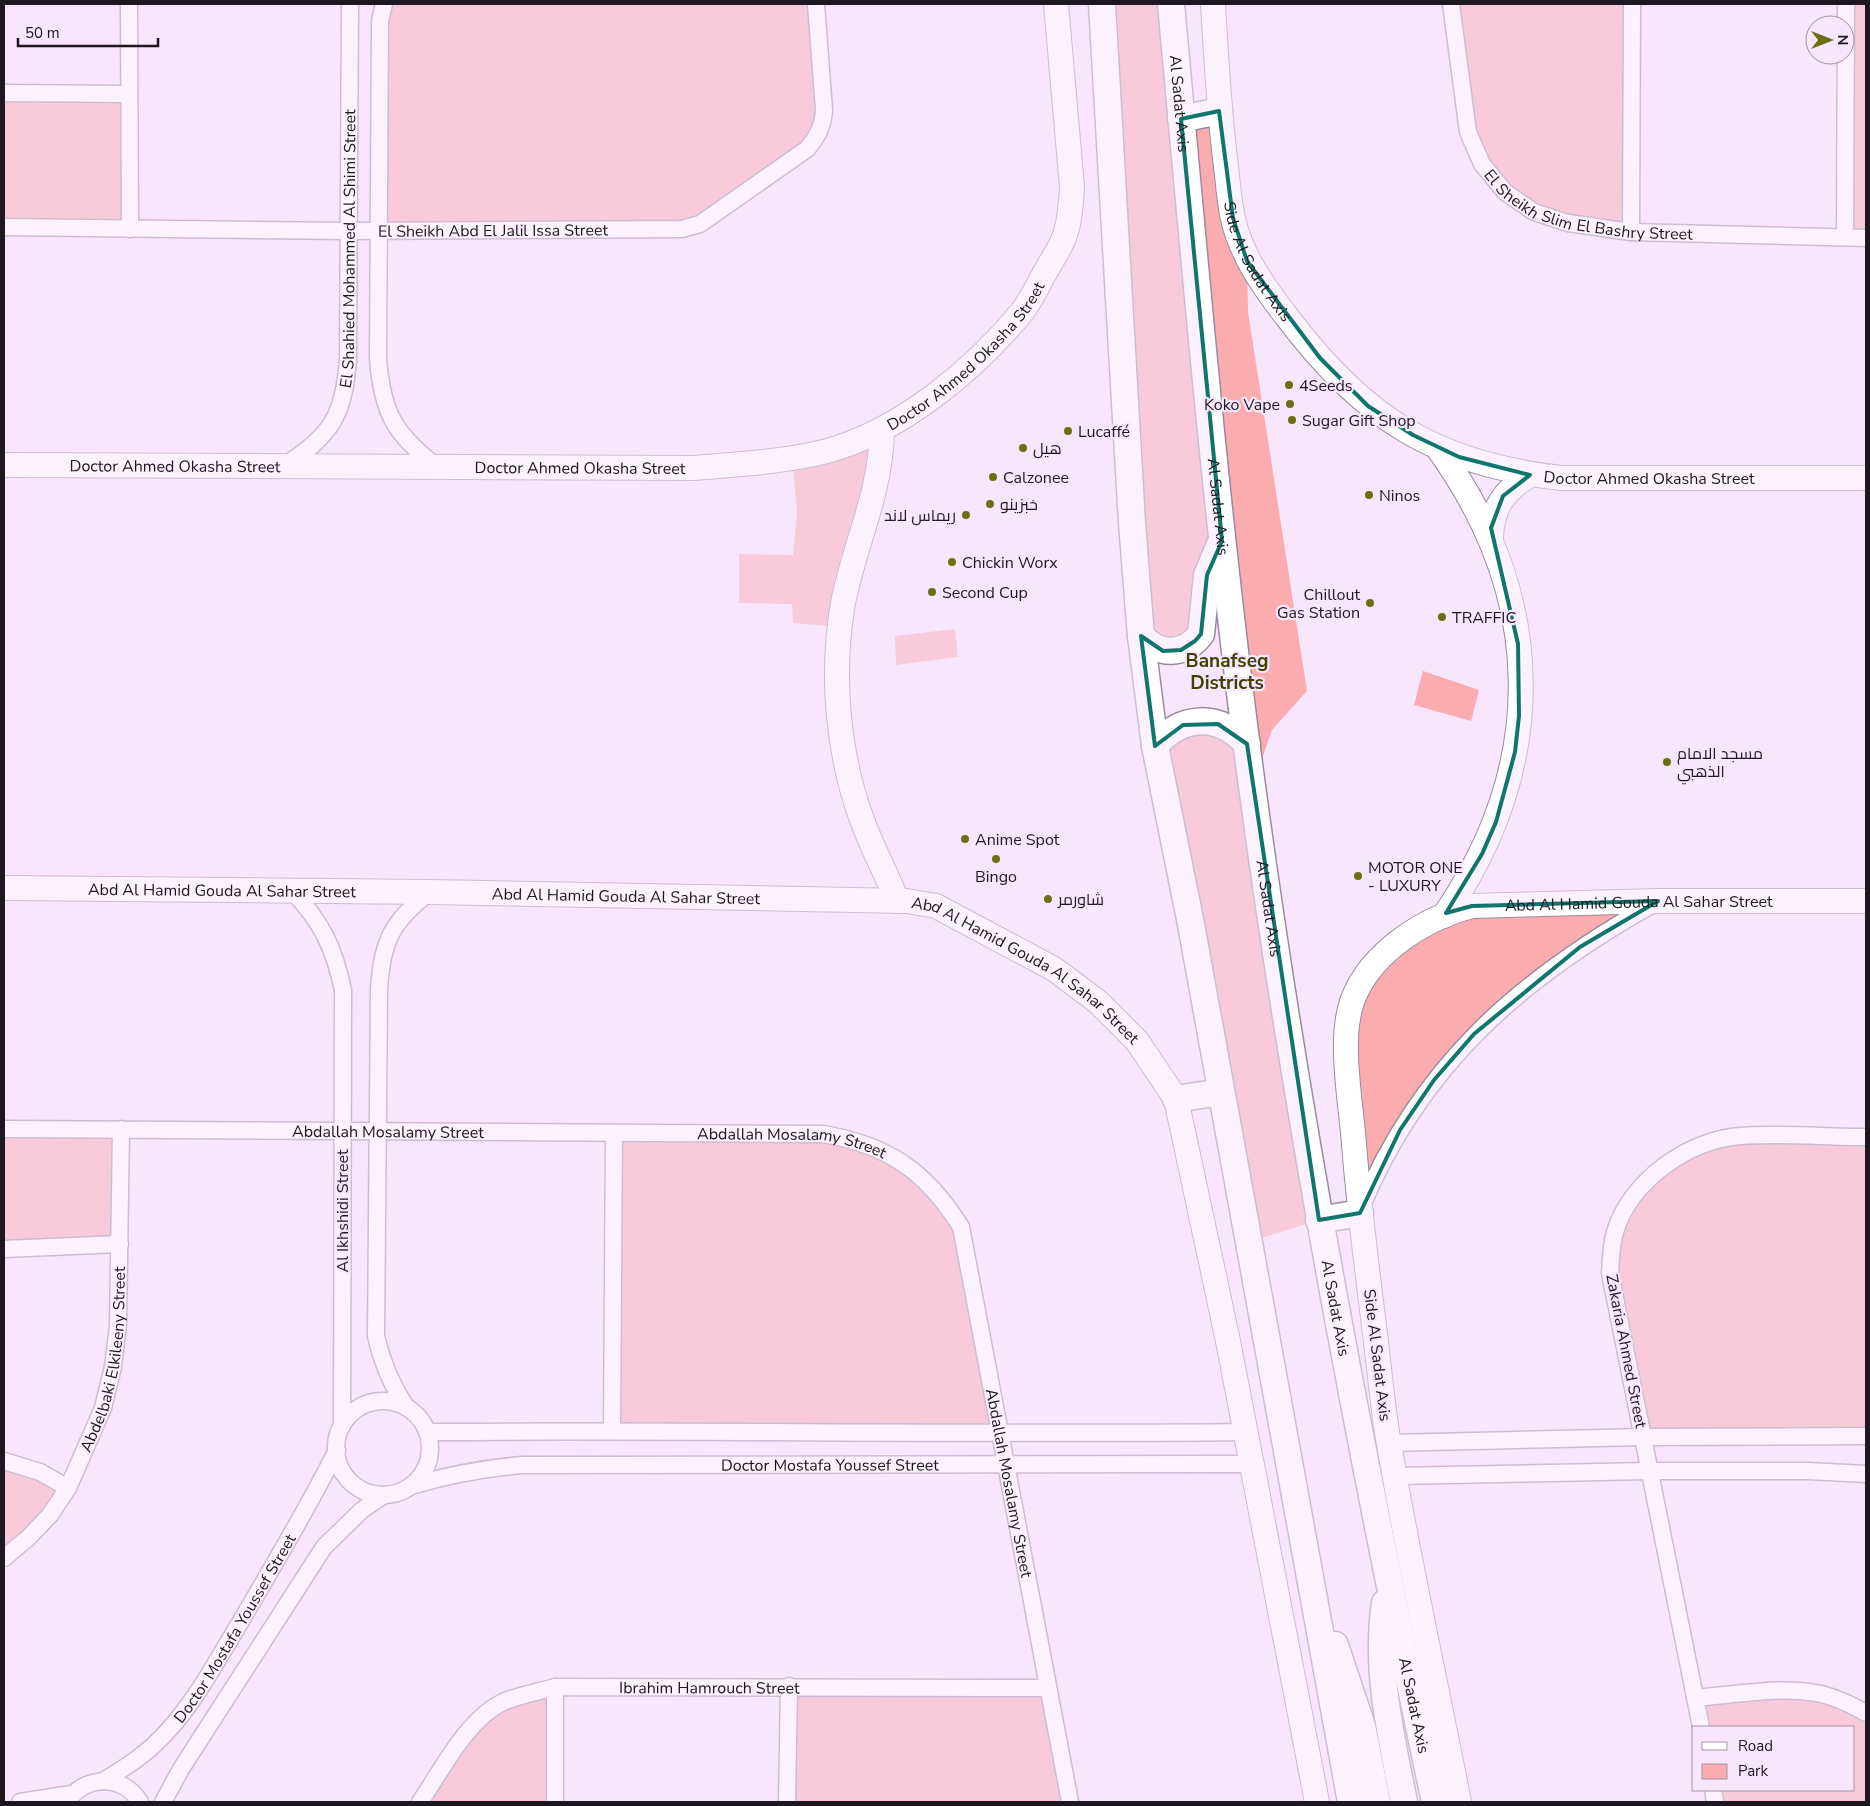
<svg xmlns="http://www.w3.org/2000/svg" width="1870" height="1806" font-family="'Nunito Sans',Cairo,sans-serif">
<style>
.green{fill:#fbacae}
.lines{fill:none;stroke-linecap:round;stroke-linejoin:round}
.street-casing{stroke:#9a8aa0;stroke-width:19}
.secondary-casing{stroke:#9a8aa0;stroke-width:26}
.primary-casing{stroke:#9a8aa0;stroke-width:29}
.street{stroke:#fff;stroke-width:16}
.secondary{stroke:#fff;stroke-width:24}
.primary{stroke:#fff;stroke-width:26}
.marked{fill:none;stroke:#0f766e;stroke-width:4;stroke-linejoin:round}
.poi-dot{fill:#6d6e0f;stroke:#f8e6ff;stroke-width:2}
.labels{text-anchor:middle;stroke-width:4.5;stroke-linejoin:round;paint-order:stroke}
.street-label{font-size:16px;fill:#1d1720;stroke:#f8e6ff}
.poi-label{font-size:16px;fill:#1d1720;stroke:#f8e6ff;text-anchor:start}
.quarter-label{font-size:19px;font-weight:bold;fill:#414100;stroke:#f8e6ff}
</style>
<rect width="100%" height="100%" fill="#f8e6ff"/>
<!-- green -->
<g class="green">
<path d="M384 4H815L817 138 700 224 379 231Z"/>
<path d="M1098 4H1171L1181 119 1219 111 1247 261 1248 312 1307 691 1272 730 1253 785 1319 1220 1249 1242 1155 746 1172 729 1239 735 1223 540 1201 634 1155 648Z"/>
<path d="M1451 4H1632L1631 232 1534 212 1482 164Z"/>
<path d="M1846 4H1866V238L1845 237Z"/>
<path d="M4 93 129 94 130 229 4 227Z"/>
<path d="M882 430 840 627 793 623 792 604 739 603V554L793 555 797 512 792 457Z"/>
<path d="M955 629 958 657 896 665 895 636Z"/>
<path d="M1423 671 1479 690 1471 721 1414 705Z"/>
<path d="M1658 901 1614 926 1454 1056 1360 1213 1346 1043 1360 984 1458 909Z"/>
<path d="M4 1129H121L120 1244 4 1249Z"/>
<path d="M614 1134H823L879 1148 961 1227 1001 1435 612 1431Z"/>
<path d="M1866 1137V1436L1643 1437 1610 1273 1633 1194 1699 1146Z"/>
<path d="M4 1466 68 1488 4 1557Z"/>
<path d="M789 1686 1048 1688 1070 1802H787Z"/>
<path d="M555 1687V1802H420L464 1736 503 1703Z"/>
<path d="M1785 1691 1866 1713V1802H1715L1713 1790H1854V1727H1701L1695 1698Z"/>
</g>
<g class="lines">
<!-- street casing -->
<g class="street-casing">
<g id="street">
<path d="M129 4 130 229"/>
<path d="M384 4 380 21 378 358C382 412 394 434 437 467"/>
<path id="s1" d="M1451 4 1468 132 1482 164 1505 192 1534 212 1568 223 1631 232 1866 238"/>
<path d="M4 93 129 94"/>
<path id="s2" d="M4 227 349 231 682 229 700 224 807 149C818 136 823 126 824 110L816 4"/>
<path d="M1631 232 1632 4"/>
<path d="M1845 237 1846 4"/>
<path id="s3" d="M284 466C332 435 344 415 348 359L350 4"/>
<path d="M292 891C322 922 334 948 343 990L342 1426"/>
<path id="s4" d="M4 1129 823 1134C888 1145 926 1171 961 1227L1070 1802"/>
<path d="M1361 1208C1421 1064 1521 978 1655 903"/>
<path d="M4 1249 120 1244"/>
<circle cx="383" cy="1448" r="47"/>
<path d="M406 1407C391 1384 382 1363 376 1336L379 989C382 941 392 921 430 892"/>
<path d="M612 1431 614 1134"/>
<path d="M427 1432C700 1430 973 1435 1246 1432"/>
<path d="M1389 1443 1643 1437 1866 1436"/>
<path d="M4 1461 40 1472 68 1488"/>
<path d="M1395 1476 1650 1471H1807L1866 1474"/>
<path id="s5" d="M411 1486C448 1475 484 1468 523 1465L1251 1464"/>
<path id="s6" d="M4 1558 28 1538 50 1515 68 1488 103 1408 113 1367 118 1325 121 1129"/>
<path d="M1695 1698C1734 1695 1778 1686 1816 1693 1834 1696 1850 1704 1866 1713"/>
<path d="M1701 1727 1610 1273C1611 1260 1611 1245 1615 1232 1630 1181 1689 1139 1741 1136 1782 1133 1825 1137 1866 1137"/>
<path id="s7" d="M103 1781C121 1770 139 1759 155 1744 191 1710 213 1667 238 1626 272 1568 307 1510 337 1450"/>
<path d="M1713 1790 1715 1802"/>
<path d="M20 1802 72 1794"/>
<path d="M67 1802C84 1775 123 1774 140 1802"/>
<path d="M163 1802 181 1769 324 1547 362 1510 384 1495"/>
<path id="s8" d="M420 1802C442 1770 467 1719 503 1702 519 1695 538 1692 555 1687L1048 1688"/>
<path d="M555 1802V1687"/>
<path d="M787 1802 789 1686"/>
</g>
</g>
<!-- secondary casing -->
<g class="secondary-casing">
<g id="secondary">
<path id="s9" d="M1213 4C1216 58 1219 112 1226 166 1228 183 1229 202 1233 219 1242 257 1264 287 1287 317 1363 418 1435 464 1561 478H1866"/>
<path d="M882 430C881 494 855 542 843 603 831 673 837 750 861 817 871 846 886 872 897 901"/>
<path d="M1437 447C1546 597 1549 763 1444 916"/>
<path id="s10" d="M4 465 695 468C738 464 785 462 827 451 901 431 974 370 1022 312 1032 299 1039 283 1047 269 1053 258 1061 247 1065 235 1070 220 1071 203 1072 187L1056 4"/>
<path d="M1491 540C1491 509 1504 490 1530 475"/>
<path id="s11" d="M4 888 430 892 907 901 936 906 1054 969 1098 1002 1137 1041 1176 1099 1228 1341 1317 1802"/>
<path id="s12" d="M1459 1802C1436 1683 1409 1564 1389 1444 1383 1410 1380 1376 1376 1342 1368 1276 1359 1210 1354 1144 1351 1102 1338 1038 1353 999 1371 952 1425 918 1472 906L1658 901H1866"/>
</g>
</g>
<!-- primary casing -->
<g class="primary-casing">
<g id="primary">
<path d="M1102 4 1132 523 1141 636 1155 746 1190 919 1351 1802"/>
<path id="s13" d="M1171 4C1195 265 1217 526 1252 786 1298 1127 1363 1465 1435 1802"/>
<path d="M1181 119 1219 111"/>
<path d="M1141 636C1159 656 1184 656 1201 634L1207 575 1221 542"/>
<path d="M1155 746C1182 714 1219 713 1247 744"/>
<path d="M1176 1099 1221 1092"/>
<path d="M1319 1220 1360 1213"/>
<path d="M1385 1603C1375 1670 1391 1736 1404 1802"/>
<path d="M1335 1645 1362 1726 1377 1802"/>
</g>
</g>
<!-- street -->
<use href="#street" class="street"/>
<!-- secondary -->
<use href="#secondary" class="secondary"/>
<!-- primary -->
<use href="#primary" class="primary"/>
</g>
<!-- marked area -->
<path d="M0 0H1870V1806H0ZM1219 111 1233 218 1247 261 1320 358 1368 406 1413 435 1459 457 1530 475 1503 496 1491 528 1518 644 1519 716 1515 752 1496 822 1482 854 1446 913 1472 906 1658 901 1580 947 1474 1034 1434 1080 1400 1130 1360 1213 1319 1220 1247 744 1218 724 1183 725 1155 746 1141 636 1163 651 1181 650 1195 641 1201 634 1207 575 1222 541 1181 119Z" fill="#f8e6ff" fill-opacity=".55" fill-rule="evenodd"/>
<path class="marked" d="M1219 111 1233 218 1247 261 1320 358 1368 406 1413 435 1459 457 1530 475 1503 496 1491 528 1518 644 1519 716 1515 752 1496 822 1482 854 1446 913 1472 906 1658 901 1580 947 1474 1034 1434 1080 1400 1130 1360 1213 1319 1220 1247 744 1218 724 1183 725 1155 746 1141 636 1163 651 1181 650 1195 641 1201 634 1207 575 1222 541 1181 119Z"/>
<!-- markers -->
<g class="poi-dot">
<circle cx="1289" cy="385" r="5"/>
<circle cx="1290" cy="404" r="5"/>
<circle cx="1292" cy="420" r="5"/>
<circle cx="1068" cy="431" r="5"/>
<circle cx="1023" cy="448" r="5"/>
<circle cx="993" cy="477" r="5"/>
<circle cx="1369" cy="495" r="5"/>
<circle cx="990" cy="504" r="5"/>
<circle cx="966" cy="515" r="5"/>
<circle cx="952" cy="562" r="5"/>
<circle cx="932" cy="592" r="5"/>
<circle cx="1370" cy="603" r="5"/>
<circle cx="1442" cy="617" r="5"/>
<circle cx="1667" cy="762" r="5"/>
<circle cx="965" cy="839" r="5"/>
<circle cx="996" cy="859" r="5"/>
<circle cx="1358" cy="876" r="5"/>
<circle cx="1048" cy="899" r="5"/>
</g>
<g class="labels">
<!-- street labels -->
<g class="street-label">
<text dy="6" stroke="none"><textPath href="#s13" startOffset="100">Al Sadat Axis</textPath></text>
<text dy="6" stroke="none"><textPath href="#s1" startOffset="285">El Sheikh Slim El Bashry Street</textPath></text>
<text dy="6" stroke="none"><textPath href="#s2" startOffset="489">El Sheikh Abd El Jalil Issa Street</textPath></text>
<text dy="6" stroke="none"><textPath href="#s3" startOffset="242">El Shahied Mohammed Al Shimi Street</textPath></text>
<text dy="6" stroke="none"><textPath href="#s9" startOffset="265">Side Al Sadat Axis</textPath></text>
<text dy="6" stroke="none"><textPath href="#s10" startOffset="996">Doctor Ahmed Okasha Street</textPath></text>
<text dy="6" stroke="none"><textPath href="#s10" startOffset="171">Doctor Ahmed Okasha Street</textPath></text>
<text dy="6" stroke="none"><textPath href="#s10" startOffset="576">Doctor Ahmed Okasha Street</textPath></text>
<text dy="6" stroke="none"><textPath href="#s9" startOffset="746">Doctor Ahmed Okasha Street</textPath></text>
<text dy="6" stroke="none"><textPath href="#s13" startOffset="505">Al Sadat Axis</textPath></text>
<text dy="6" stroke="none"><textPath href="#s11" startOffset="218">Abd Al Hamid Gouda Al Sahar Street</textPath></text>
<text dy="6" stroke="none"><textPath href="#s11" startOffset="622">Abd Al Hamid Gouda Al Sahar Street</textPath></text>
<text dy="6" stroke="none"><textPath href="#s12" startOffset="1136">Abd Al Hamid Gouda Al Sahar Street</textPath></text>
<text dy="6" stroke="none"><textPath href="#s13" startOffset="910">Al Sadat Axis</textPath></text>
<text dy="6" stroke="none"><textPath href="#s11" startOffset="1042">Abd Al Hamid Gouda Al Sahar Street</textPath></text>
<text dy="6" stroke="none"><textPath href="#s4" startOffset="384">Abdallah Mosalamy Street</textPath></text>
<text dy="6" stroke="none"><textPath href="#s4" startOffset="789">Abdallah Mosalamy Street</textPath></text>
<text transform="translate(342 1211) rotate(-90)" y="6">Al Ikhshidi Street</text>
<text dy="6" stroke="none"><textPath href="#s13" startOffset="1315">Al Sadat Axis</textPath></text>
<text transform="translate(1627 1351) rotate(79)" y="6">Zakaria Ahmed Street</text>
<text transform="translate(1378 1355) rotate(83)" y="6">Side Al Sadat Axis</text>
<text dy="6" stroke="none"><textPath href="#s6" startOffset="231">Abdelbaki Elkileeny Street</textPath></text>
<text dy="6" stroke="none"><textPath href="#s5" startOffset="421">Doctor Mostafa Youssef Street</textPath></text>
<text dy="6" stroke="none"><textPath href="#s4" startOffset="1252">Abdallah Mosalamy Street</textPath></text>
<text dy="6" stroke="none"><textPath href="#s7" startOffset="205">Doctor Mostafa Youssef Street</textPath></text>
<text dy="6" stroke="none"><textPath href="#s8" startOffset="340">Ibrahim Hamrouch Street</textPath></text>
<text dy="6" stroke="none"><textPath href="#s13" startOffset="1720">Al Sadat Axis</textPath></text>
</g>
<!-- poi labels -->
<g class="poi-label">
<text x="1299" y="391">4Seeds</text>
<text x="1280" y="410" text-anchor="end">Koko Vape</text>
<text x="1302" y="426">Sugar Gift Shop</text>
<text x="1078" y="437">Lucaffé</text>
<text x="1033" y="454">هيل</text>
<text x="1003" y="483">Calzonee</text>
<text x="1379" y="501">Ninos</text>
<text x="1000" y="510">خبزينو</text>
<text x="956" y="521" text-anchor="end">ريماس لاند</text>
<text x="962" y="568">Chickin Worx</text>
<text x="942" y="598">Second Cup</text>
<text x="1360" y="600" text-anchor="end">Chillout<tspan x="1360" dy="18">Gas Station</tspan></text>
<text x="1452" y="623">TRAFFIC</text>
<text x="1677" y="759">مسجد الامام<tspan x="1677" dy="18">الذهبي</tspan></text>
<text x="975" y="845">Anime Spot</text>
<text x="1368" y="873">MOTOR ONE<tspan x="1368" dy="18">- LUXURY</tspan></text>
<text x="996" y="882" text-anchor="middle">Bingo</text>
<text x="1058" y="905">شاورمر</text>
</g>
<!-- quarter labels -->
<g class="quarter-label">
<text x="1227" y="667">Banafseg<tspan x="1227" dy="22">Districts</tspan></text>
</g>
</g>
<!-- border -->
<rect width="1870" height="1806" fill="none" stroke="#1d1720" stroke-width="10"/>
<!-- legend -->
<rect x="1692" y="1726" width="162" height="65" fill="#f8e6ff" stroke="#a093a6"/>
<rect x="1702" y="1742" width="25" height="8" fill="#ffffff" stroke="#a093a6"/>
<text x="1738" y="1751" font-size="15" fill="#1d1720">Road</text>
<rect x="1702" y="1764" width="25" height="15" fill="#fbacae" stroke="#a093a6"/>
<text x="1738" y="1776" font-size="15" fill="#1d1720">Park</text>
<!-- north arrow -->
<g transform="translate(1830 40) rotate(90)"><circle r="24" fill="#f8e6ff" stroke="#a093a6"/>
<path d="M0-4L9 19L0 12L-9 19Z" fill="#6d6e0f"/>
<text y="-8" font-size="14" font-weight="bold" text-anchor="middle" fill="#1d1720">N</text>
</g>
<!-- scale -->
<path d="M18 38v8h140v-8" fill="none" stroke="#1d1720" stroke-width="2.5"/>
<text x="25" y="38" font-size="15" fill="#1d1720" stroke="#f8e6ff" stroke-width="4" paint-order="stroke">50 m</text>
</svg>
